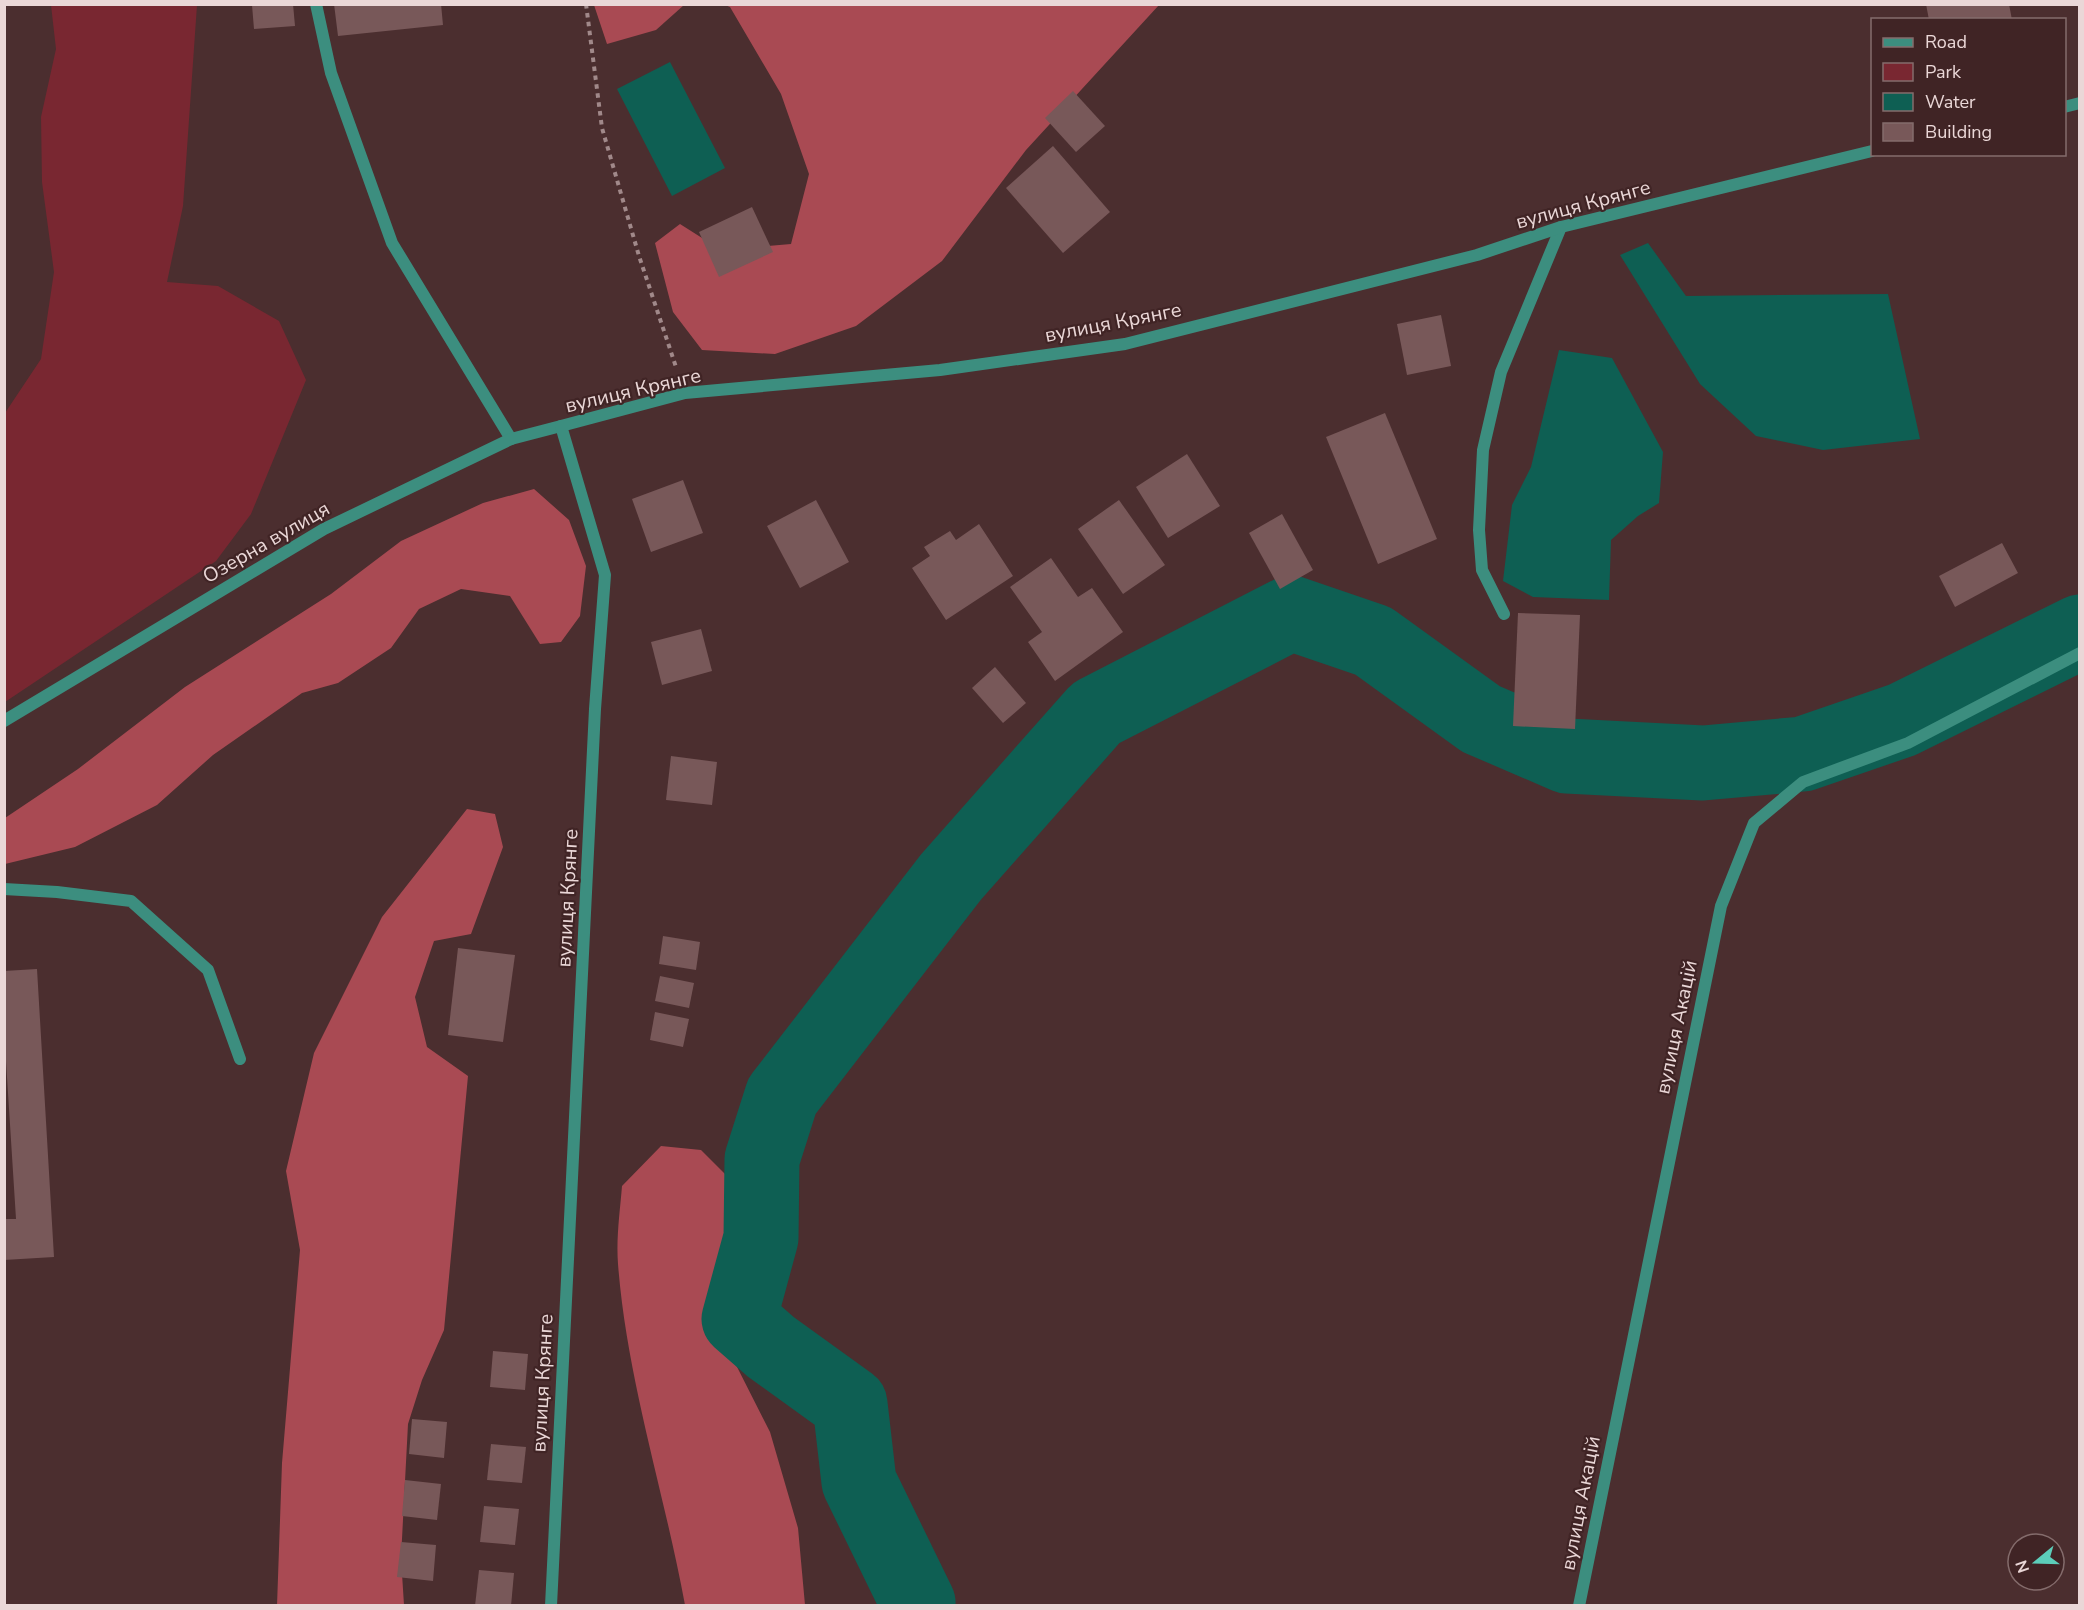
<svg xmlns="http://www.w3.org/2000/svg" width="2084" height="1610" font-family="'Nunito Sans',sans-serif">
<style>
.green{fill:#792731}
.forest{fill:#a94a53}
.water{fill:#0e5f53}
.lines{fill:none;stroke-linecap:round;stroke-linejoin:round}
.river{stroke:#0e5f53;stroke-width:75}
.building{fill:#785859}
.path{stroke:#a1898a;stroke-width:4;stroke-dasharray:4.5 4.5;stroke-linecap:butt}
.service{stroke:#3c8e7f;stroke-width:12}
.minor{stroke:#3c8e7f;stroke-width:12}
.tertiary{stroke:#3c8e7f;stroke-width:12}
.labels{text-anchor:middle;stroke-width:4.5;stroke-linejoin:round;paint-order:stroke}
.street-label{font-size:20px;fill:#ead7d7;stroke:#402425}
</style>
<rect width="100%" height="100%" fill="#4b2e2f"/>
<!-- green -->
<path class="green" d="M51 5H197L183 206 167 282 218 286 279 321 306 380 251 514 216 561 5 702V413L41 359 54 272 42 182 41 117 56 49Z"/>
<!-- forest -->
<g class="forest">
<path d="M594 5V4L684 5 656 30 607 44Z"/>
<path d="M725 5H1159L1026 150 942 261 856 326 775 354 702 350 673 312 655 243 680 224 721 250 791 244 809 174 781 94 730 7Z"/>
<path d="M534 489 569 520 586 566 580 616 561 642 540 644 510 596 461 589 419 609 391 648 338 683 302 693 213 755 157 805 75 847 5 864V818L78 769 185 687 331 594 401 541 483 503Z"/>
<path d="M467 809 495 814 503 847 471 934 434 941 415 997 427 1047 468 1076 444 1330 422 1380 408 1424 401 1558 404 1605 277 1606 282 1463 300 1250 286 1171 314 1053 382 917Z"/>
<path d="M661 1146 701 1150 730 1179 722 1257 731 1355 770 1432 798 1528 805 1605H685C664 1491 627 1380 618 1264 616 1238 620 1211 622 1186Z"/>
</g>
<!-- water -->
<g class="water">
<path d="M670 62 725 168 672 196 617 89Z"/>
<path d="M1648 243 1686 296 1888 294 1920 439 1823 450 1756 436 1700 384 1620 255Z"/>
<path d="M1559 350 1612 358 1663 452 1659 503 1638 516 1611 540 1609 600 1533 597 1503 581 1512 505 1531 467Z"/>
</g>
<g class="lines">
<!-- river -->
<path class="river" d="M917 1606 918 1603 859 1482 850 1404 771 1347 739 1319 761 1238 762 1159 782 1096 951 877 1096 713 1291 613 1373 641 1481 719 1567 756 1703 763 1803 754 1902 720 2080 632"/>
</g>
<!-- building -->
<g class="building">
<path d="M293 4 295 26 254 29 252 5Z"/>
<path d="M334 4H441L443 25 338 36Z"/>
<path d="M1926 4H2009L2012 20H1929Z"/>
<path d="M1073 91 1105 126 1076 152 1045 118Z"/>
<path d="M1053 146 1110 212 1063 253 1006 188Z"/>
<path d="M752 207 773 252 719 277 699 232Z"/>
<path d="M1441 315 1451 366 1407 375 1397 324Z"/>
<path d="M1385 413 1437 539 1378 564 1326 437Z"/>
<path d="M1187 454 1220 506 1168 538 1136 487Z"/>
<path d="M683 480 703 533 651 552 632 499Z"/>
<path d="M816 500 849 562 800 588 767 526Z"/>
<path d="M1119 500 1165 565 1123 594 1078 529Z"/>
<path d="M1282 514 1313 570 1280 589 1249 533Z"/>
<path d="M979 524 1013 576 946 620 912 568 930 556 924 547 950 531 956 540Z"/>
<path d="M2002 543 2018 573 1955 607 1939 576Z"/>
<path d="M1051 558 1078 597 1092 588 1123 632 1055 681 1028 642 1042 632 1010 587Z"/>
<path d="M1518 613 1580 615 1575 729 1513 726Z"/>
<path d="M701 629 712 671 662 685 651 642Z"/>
<path d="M995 667 1026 703 1003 723 972 688Z"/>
<path d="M671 756 717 762 712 805 666 800Z"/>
<path d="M663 936 700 942 696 970 659 964Z"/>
<path d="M458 948 515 955 503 1042 448 1035Z"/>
<path d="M37 969 54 1257 4 1260V1219H16L4 1030V971Z"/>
<path d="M660 976 694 983 689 1008 655 1001Z"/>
<path d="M655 1012 689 1019 683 1047 650 1040Z"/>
<path d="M493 1351 528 1354 525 1390 490 1387Z"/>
<path d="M412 1419 447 1422 444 1458 409 1454Z"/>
<path d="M491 1444 526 1447 522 1483 487 1480Z"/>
<path d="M405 1480 441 1484 437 1520 402 1516Z"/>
<path d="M484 1506 519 1509 515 1545 480 1542Z"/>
<path d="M401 1542 436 1545 433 1581 397 1577Z"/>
<path d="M479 1570 514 1573 511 1606H475Z"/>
</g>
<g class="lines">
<!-- path -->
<path class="path" d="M586 4 602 128 639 256 676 367"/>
<!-- service -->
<g class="service">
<path d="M316 4 331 73 392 243 511 439"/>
<path d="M1504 614 1482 570 1479 530 1483 450 1501 372 1561 227"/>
<path d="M4 889 57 892 131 901 208 970 240 1059"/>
</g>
<!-- minor -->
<path class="minor" d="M1579 1606 1721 906 1754 823 1803 782 1908 743 2080 653"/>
<!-- tertiary -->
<g class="tertiary">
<path d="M2064 107 2080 103"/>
<path d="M4 721 324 529 511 439 561 426"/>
<path d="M551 1606 595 709 605 575 561 426 685 393 940 370 1125 344 1477 255 1561 227 1872 151"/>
</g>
</g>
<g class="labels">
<!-- street labels -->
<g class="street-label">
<text transform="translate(1583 204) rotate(-15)" y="7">вулиця Крянге</text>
<text transform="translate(1113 322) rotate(-11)" y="7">вулиця Крянге</text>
<text transform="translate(633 390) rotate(-13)" y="7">вулиця Крянге</text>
<text transform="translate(266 542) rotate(-30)" y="7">Озерна вулиця</text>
<text transform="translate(567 898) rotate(-87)" y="7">вулиця Крянге</text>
<text transform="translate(1676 1027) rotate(-78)" y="7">вулиця Акацій</text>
<text transform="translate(542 1383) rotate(-87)" y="7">вулиця Крянге</text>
<text transform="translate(1580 1503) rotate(-79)" y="7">вулиця Акацій</text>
</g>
</g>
<!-- border -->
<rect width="2084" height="1610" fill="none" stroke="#ead7d7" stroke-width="12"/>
<!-- legend -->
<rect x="1871" y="18" width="195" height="138" fill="#402425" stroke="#846c6c" stroke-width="1.5"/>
<rect x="1883" y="38" width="30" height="9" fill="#3c8e7f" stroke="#846c6c" stroke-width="1.5"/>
<text x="1925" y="48" font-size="18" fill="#ead7d7">Road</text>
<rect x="1883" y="63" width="30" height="18" fill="#792731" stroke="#846c6c" stroke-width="1.5"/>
<text x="1925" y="78" font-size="18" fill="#ead7d7">Park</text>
<rect x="1883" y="93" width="30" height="18" fill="#0e5f53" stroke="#846c6c" stroke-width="1.5"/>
<text x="1925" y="108" font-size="18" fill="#ead7d7">Water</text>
<rect x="1883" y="123" width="30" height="18" fill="#785859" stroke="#846c6c" stroke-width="1.5"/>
<text x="1925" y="138" font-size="18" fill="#ead7d7">Building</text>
<!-- north arrow -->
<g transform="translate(2036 1562) rotate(251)"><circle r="28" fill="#402425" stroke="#846c6c" stroke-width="1.5"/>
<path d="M0-4.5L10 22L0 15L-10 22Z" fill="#5cceba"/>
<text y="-9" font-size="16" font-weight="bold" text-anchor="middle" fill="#ead7d7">N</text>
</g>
</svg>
